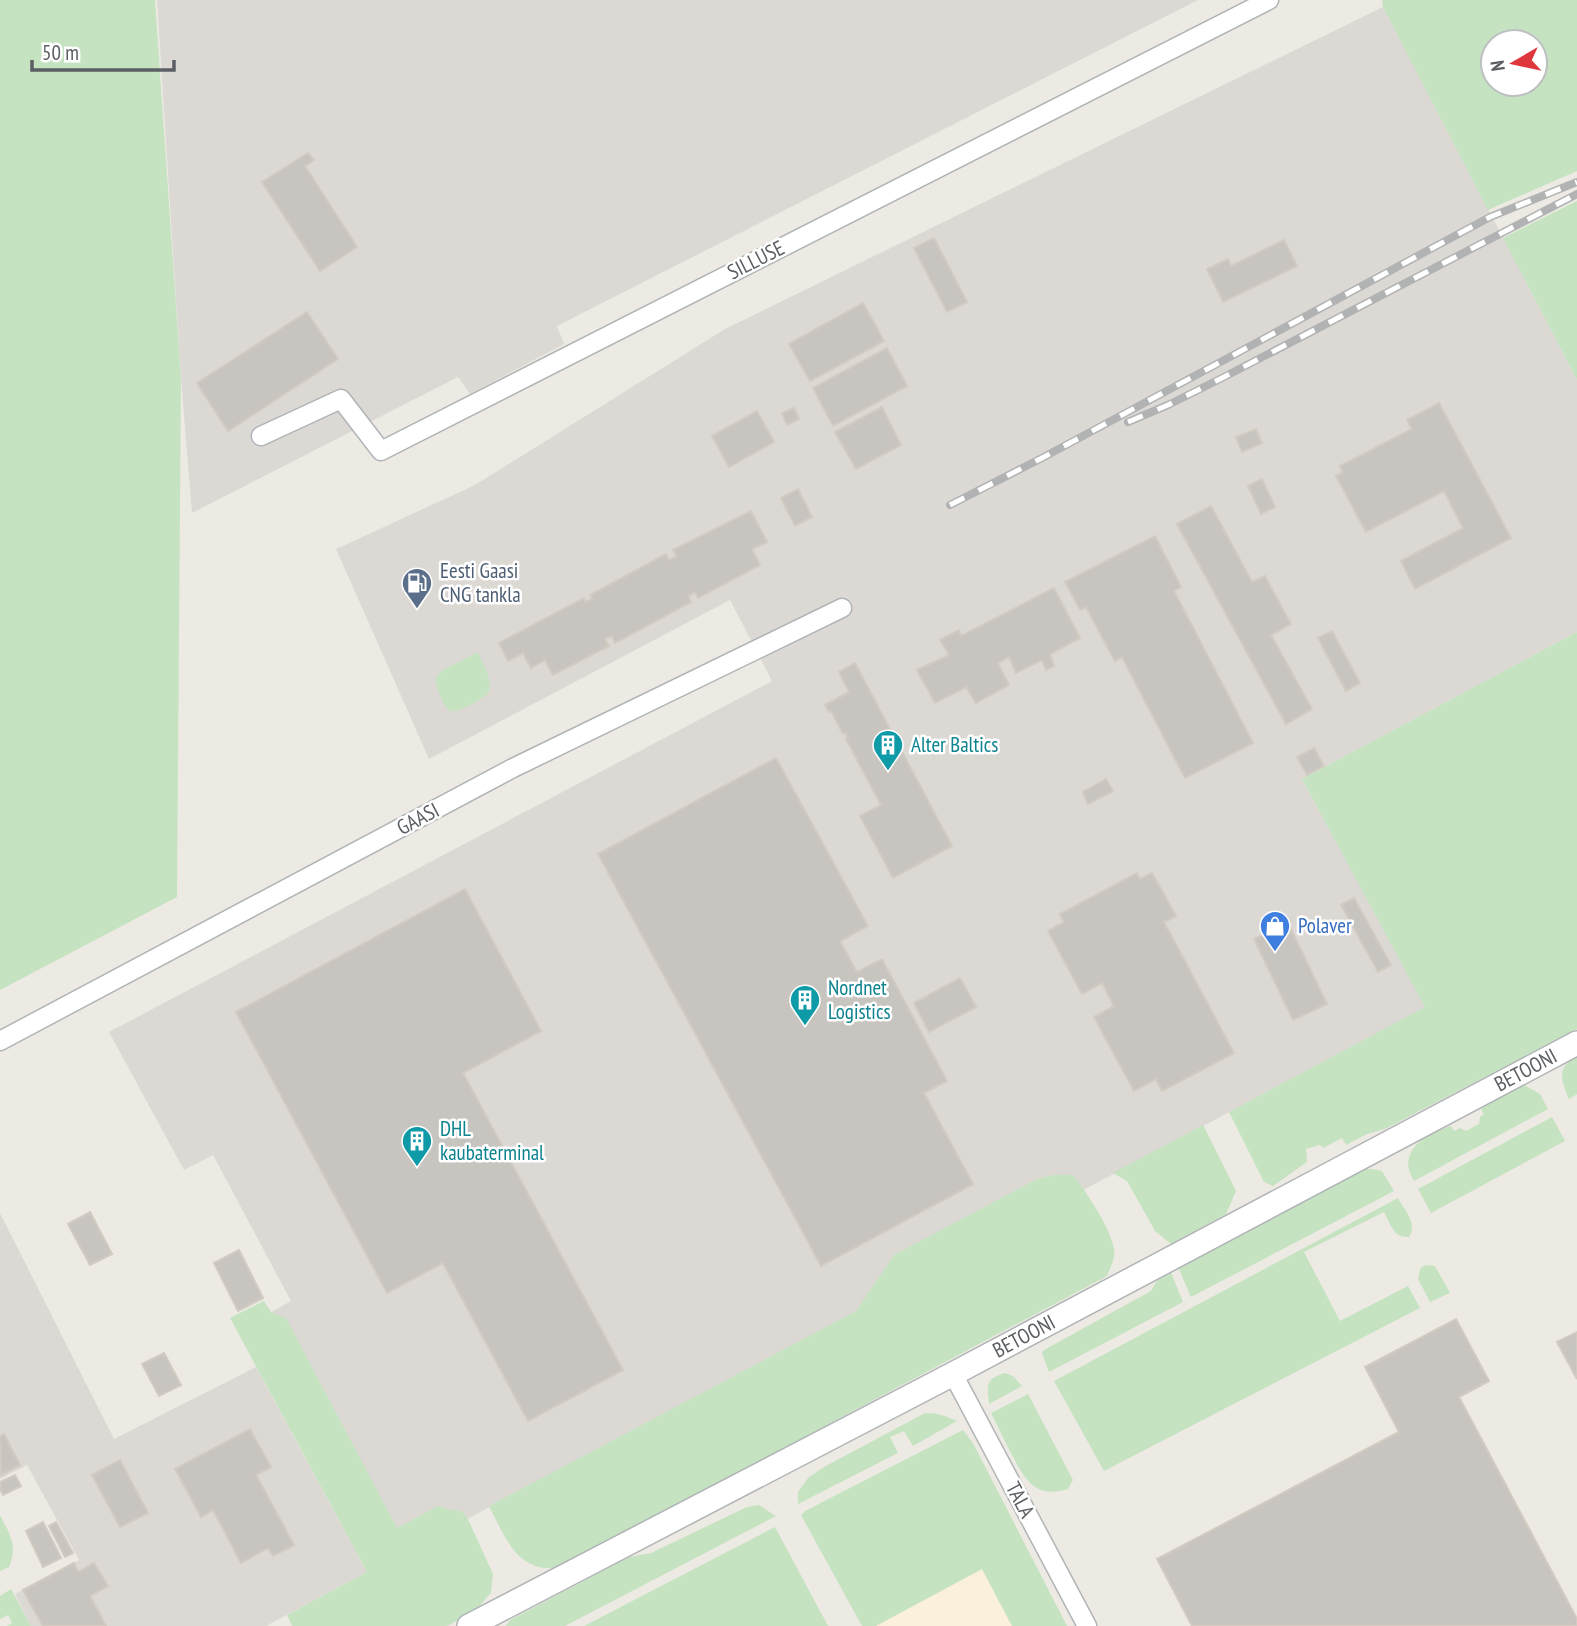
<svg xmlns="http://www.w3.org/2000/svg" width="1577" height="1626" font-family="'PT Sans Narrow',sans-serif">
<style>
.commercial{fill:#fbf0da}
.industrial{fill:#dcd9d5}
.green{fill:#c5e3c1;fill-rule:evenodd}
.building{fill:#c8c5c0;stroke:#d1cbc2;stroke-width:2}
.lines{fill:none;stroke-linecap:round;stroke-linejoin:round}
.minor-casing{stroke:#b1b4b7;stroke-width:21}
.tertiary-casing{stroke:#b1b4b7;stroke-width:26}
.minor{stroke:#fff;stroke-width:18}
.tertiary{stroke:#fff;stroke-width:23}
.rail-casing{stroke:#b1b2b3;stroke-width:8}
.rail{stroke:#fff;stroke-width:5;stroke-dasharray:16;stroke-linecap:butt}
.labels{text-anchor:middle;stroke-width:5;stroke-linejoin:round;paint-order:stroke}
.street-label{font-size:21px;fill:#5b5f63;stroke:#fff}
.service-label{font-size:21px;fill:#4e5e75;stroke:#fff;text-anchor:start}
.culture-label{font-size:21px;fill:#0d838f;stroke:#fff;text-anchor:start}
.shop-label{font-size:21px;fill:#366cbe;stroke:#fff;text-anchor:start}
</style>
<rect width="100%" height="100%" fill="#edeae3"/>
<!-- commercial -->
<path class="commercial" d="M982 1569 1012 1626H874Z"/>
<!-- industrial -->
<g class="industrial">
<path d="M157 0H1198L557 326 564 344 470 394 458 377 192 513 181 378Z"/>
<path d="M1383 7 1577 380V632L1302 779 1426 1007 396 1557 266 1315 291 1301 213 1155 184 1170 109 1032 772 681 730 600 429 759 336 549 475 485 725 329Z"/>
<path d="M0 1213 114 1439 256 1367 367 1572 266 1626H31L15 1594 79 1560 27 1465 0 1479Z"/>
</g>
<!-- green -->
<g class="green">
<path d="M0 0H155L181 378 177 897 0 990Z"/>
<path d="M1382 0H1577V171L1488 210 1383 7ZM1535 42V84H1493V42Z"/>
<path d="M1577 201V380L1503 238Z"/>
<path d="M1577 632V1029L1385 1129 1367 1134 1346 1145 1342 1138 1323 1148 1320 1145 1306 1149 1307 1162 1273 1186 1264 1182 1229 1112 1425 1007 1302 779Z"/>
<path d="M476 653 479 654C484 667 495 683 487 695 480 699 457 714 450 711 444 708 435 686 436 679 438 674 440 673 443 670Z"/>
<path d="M1577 1056V1094L1569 1099C1561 1080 1556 1067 1577 1056Z"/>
<path d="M1524 1085 1540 1094 1548 1109 1414 1181C1395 1152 1427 1132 1451 1126L1454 1131 1460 1128 1466 1131 1479 1124 1480 1117 1484 1114 1481 1109 1513 1088Z"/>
<path d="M1552 1117 1565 1141 1431 1213 1418 1189Z"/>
<path d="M1203 1125 1236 1191 1226 1214 1171 1244 1155 1231 1127 1181 1113 1173Z"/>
<path d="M1361 1169H1372L1382 1171 1394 1191 1191 1297 1178 1267Z"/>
<path d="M1054 1175H1073C1086 1191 1111 1229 1114 1249 1116 1258 1110 1268 1107 1276L560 1567C518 1575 505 1537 489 1506L856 1311 894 1255 1037 1179Z"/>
<path d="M1398 1198C1405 1211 1418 1224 1409 1237 1393 1238 1390 1223 1384 1212L1304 1252 1340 1321 1408 1286 1420 1308 1104 1471 1054 1381Z"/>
<path d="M1425 1265 1435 1266 1450 1293 1430 1302 1418 1279 1420 1269Z"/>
<path d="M1170 1270 1183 1302 1049 1372 1042 1353 1044 1350 1151 1291 1160 1275Z"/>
<path d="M264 1301 271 1312 286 1318 397 1528 438 1506 451 1510 461 1511 467 1517 493 1574 491 1593 475 1611 447 1626H292L287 1615 367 1572 230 1318Z"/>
<path d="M1005 1373 1013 1376 1022 1386 989 1404C987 1385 985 1379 1005 1373Z"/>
<path d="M1028 1394 1073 1480 1068 1489C1035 1499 1025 1480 1011 1453 1004 1440 998 1427 991 1413Z"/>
<path d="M925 1413C938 1413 946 1416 957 1421L913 1446 904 1431 890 1437 898 1453 798 1504V1492L808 1478 824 1467Z"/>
<path d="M963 1430 973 1443 1067 1626H1012L982 1569 876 1626H862L801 1515 805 1511Z"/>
<path d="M759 1505 776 1516 565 1626H506L510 1620 629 1557 651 1553 747 1507Z"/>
<path d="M0 1515C10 1535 18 1545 9 1567L0 1571Z"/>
<path d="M775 1527 828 1626H584Z"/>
<path d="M11 1589 31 1626H7L12 1623 8 1615 0 1619V1596Z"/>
</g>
<!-- building -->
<g class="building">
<path d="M308 153 314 160 305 166 357 247 320 271 262 182Z"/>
<path d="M934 238 967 302 947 312 914 248Z"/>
<path d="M1284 240 1297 266 1223 302 1207 269 1228 259 1231 266Z"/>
<path d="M863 303 884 341 810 381 789 344Z"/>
<path d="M307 312 338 359 228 431 197 383Z"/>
<path d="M887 348 907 386 833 426 813 388Z"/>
<path d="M1439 403 1511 538 1415 589 1401 561 1463 528 1444 491 1366 532 1336 476 1343 472 1340 466 1412 429 1407 420Z"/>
<path d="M882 407 901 445 856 469 835 432Z"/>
<path d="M794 408 799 419 787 425 782 413Z"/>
<path d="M757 411 774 442 729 467 712 436Z"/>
<path d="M1256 429 1262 443 1242 452 1236 437Z"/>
<path d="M1262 479 1275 507 1261 514 1248 486Z"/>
<path d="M798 489 812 517 795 526 781 498Z"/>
<path d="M1211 506 1252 582 1265 576 1291 624 1271 635 1312 709 1286 724 1177 524Z"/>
<path d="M751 511 767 542 752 549 760 565 698 598 695 592 688 596 691 602 615 643 612 636 605 639 609 646 553 675 545 660 531 668 523 653 508 661 499 643 584 598 586 602 592 599 590 595 666 554 669 560 677 556 673 550Z"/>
<path d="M1155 536 1181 587 1174 591 1253 743 1185 778 1122 657 1115 661 1086 607 1080 610 1065 582Z"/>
<path d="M1054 588 1080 638 1050 654 1054 666 1046 670 1042 660 1016 673 1009 657 998 663 1009 685 976 703 966 687 935 703 917 670 949 655 940 640 959 630 961 636Z"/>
<path d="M1332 631 1360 683 1346 691 1318 638Z"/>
<path d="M855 663 952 846 893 878 860 816 881 805 846 739 848 737 846 733 843 734 831 711 829 712 825 705 849 692 839 672Z"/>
<path d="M1314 748 1324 766 1307 775 1297 757Z"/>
<path d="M776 758 868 926 840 941 857 972 882 959 947 1081 924 1093 973 1184 821 1266 598 854Z"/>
<path d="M1106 779 1113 791 1088 804 1083 792Z"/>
<path d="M1137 873 1140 879 1152 873 1176 916 1164 922 1234 1053 1162 1091 1156 1079 1134 1091 1094 1017 1114 1006 1102 983 1082 994 1048 931 1064 922 1060 914Z"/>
<path d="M465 889 541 1031 463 1073 623 1370 528 1421 443 1263 387 1293 236 1012Z"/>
<path d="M1354 898 1391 965 1378 972 1341 905Z"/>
<path d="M1288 923 1327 1004 1293 1020 1254 939Z"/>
<path d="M960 978 976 1007 929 1032 914 1003Z"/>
<path d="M90 1212 112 1254 90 1265 68 1224Z"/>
<path d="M239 1250 263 1298 238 1311 214 1263Z"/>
<path d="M1456 1319 1489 1381 1459 1397 1577 1619V1626H1192L1157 1559 1399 1432 1365 1367Z"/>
<path d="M1577 1332V1379L1557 1342Z"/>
<path d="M164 1353 181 1385 159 1396 142 1364Z"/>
<path d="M250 1429 271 1467 256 1475 294 1545 273 1556 268 1548 241 1563 213 1510 201 1517 175 1469Z"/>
<path d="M4 1434 20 1465 1 1475 0 1436Z"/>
<path d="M120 1460 148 1513 120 1527 92 1475Z"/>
<path d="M15 1475 21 1486 3 1495 0 1489V1482Z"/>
<path d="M43 1522 61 1558 43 1567 26 1531Z"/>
<path d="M56 1522 73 1553 65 1557 49 1526Z"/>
<path d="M74 1563 78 1572 94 1563 108 1586 90 1596 106 1626H43L23 1590Z"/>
</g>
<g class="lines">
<!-- minor casing -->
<g class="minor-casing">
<g id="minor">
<path d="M261 436 341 399 381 451 1269 0"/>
<path d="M0 1041 513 768 842 608"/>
<path d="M953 1374 1087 1626"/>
</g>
</g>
<!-- tertiary casing -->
<g class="tertiary-casing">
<g id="tertiary">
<path id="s1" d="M469 1626 953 1374 1577 1043"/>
</g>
</g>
<!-- minor -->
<use href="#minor" class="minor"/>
<!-- tertiary -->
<use href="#tertiary" class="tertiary"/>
<!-- rail casing -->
<g class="rail-casing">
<g id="rail">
<path d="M1128 422 1168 405 1222 378 1577 194"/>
<path d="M950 505 1042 458 1490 217 1577 182"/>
</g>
</g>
<!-- rail -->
<use href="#rail" class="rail"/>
</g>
<!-- icons -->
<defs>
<g id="fuel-pin" transform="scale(1.575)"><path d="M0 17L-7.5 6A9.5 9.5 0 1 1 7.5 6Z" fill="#5c6f8a" stroke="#fff"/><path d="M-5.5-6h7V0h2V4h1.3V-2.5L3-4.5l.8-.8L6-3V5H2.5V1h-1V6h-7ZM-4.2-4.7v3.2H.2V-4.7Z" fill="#fff"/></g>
<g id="building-pin" transform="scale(1.575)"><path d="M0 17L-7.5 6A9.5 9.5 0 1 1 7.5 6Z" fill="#0f9aa8" stroke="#fff"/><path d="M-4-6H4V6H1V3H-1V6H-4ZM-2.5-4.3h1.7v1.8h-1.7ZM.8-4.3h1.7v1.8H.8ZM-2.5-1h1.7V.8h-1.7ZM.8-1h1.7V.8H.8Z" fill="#fff"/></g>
<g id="shop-pin" transform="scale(1.575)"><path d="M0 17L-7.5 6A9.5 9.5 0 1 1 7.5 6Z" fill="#3f7fe0" stroke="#fff"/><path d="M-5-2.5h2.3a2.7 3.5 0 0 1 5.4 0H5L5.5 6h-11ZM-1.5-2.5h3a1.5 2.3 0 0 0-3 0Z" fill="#fff"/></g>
</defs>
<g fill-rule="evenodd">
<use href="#fuel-pin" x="417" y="583"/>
<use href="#building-pin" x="888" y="745"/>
<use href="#shop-pin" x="1275" y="926"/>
<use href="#building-pin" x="805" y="1000"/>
<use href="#building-pin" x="417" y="1141"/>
</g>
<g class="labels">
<!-- street labels -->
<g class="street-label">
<text transform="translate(756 260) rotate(-27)" y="7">SILLUSE</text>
<text transform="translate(418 819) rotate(-28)" y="7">GAASI</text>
<text dy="7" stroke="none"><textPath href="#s1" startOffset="1194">BETOONI</textPath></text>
<text dy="7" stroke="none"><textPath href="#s1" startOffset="626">BETOONI</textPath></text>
<text transform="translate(1020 1500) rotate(62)" y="7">TALA</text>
</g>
<!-- service labels -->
<g class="service-label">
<text x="440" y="578">Eesti Gaasi<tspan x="440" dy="24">CNG tankla</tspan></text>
</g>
<!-- culture labels -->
<g class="culture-label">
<text x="911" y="752">Alter Baltics</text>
<text x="828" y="995">Nordnet<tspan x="828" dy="24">Logistics</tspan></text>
<text x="440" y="1136">DHL<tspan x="440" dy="24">kaubaterminal</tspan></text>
</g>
<!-- shop labels -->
<g class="shop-label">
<text x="1298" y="933">Polaver</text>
</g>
</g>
<!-- north arrow -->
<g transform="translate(1514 63) rotate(261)"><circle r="33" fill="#ffffff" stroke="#bdbfc1" stroke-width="2"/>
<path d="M0-5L12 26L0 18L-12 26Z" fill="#de383e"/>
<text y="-10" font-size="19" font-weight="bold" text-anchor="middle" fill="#5b5f63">N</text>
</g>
<!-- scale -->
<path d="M32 60v10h142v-10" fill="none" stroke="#5b5f63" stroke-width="3.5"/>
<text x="42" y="60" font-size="21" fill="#5b5f63" stroke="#ffffff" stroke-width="5" paint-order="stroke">50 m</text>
</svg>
